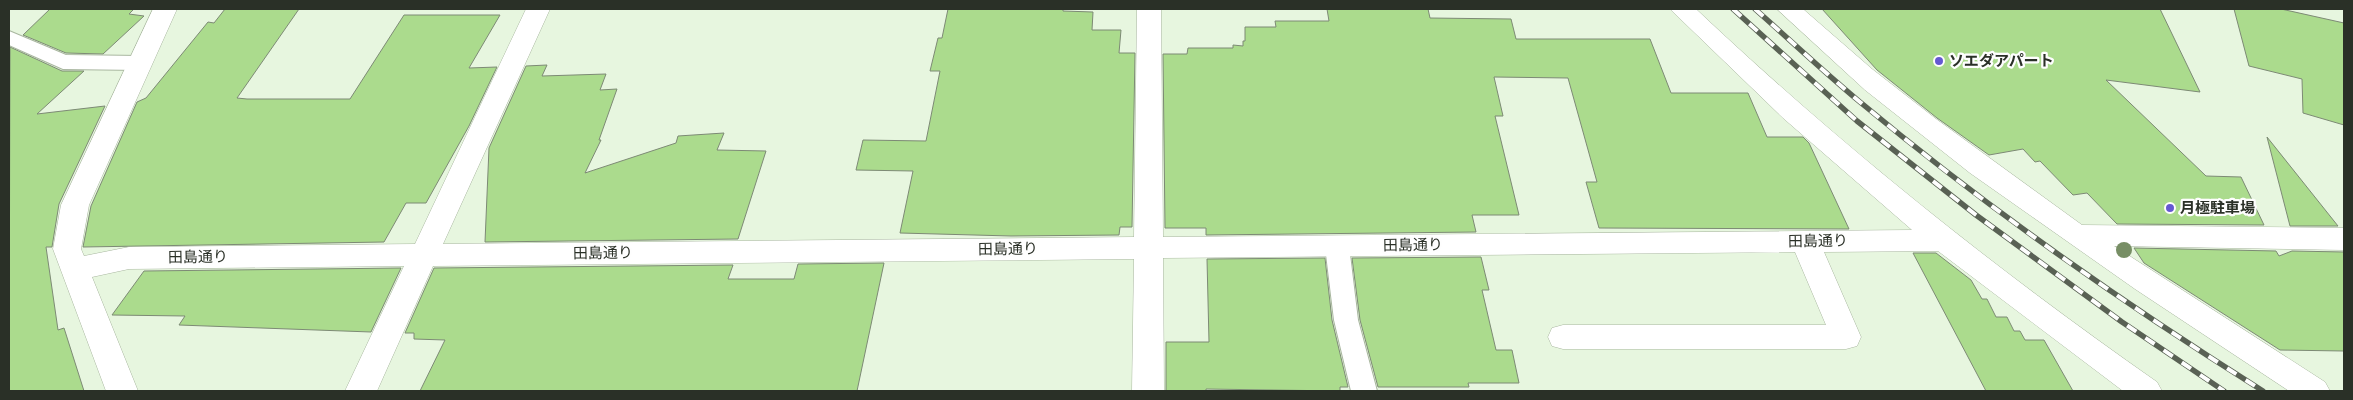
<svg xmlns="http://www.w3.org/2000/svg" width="2353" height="400" font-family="'Noto Sans','Noto Sans JP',sans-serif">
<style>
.building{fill:#abdb8d;stroke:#7d8a75}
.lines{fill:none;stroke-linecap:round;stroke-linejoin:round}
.service-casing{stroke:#a9b7a0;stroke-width:2}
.minor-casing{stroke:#a9b7a0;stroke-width:1}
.service{fill:#fff;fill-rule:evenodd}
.minor{fill:#fff;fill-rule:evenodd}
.rail-casing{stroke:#596154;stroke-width:5.5}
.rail{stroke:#fefefe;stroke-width:4;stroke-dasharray:11;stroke-linecap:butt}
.tree{fill:#778e65}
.poi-dot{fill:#6559d2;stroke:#fefefe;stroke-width:2}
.labels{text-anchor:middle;stroke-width:4.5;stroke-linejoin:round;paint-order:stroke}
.poi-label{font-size:15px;font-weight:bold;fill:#2a3027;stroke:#fefefe;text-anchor:start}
.street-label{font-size:15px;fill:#2a3027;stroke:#fefefe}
</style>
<rect width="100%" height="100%" fill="#e7f6df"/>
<!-- building -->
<g class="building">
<path d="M50 9H134L129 14 144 16 103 54 66 53 23 35Z"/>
<path d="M225 9H299L237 98 247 99H350L404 15H500L469 68 497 67 469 126 426 203H406L384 242 83 247 91 206 137 102 146 98 208 22 214 23Z"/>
<path d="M948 9H1063V11L1093 12 1092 30H1121L1119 53H1135L1132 227H1120L1119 235 1011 236 900 233 913 171 856 170 863 140 926 141 940 71H930L938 38H942Z"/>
<path d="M1327 9H1428L1430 18 1511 19 1516 39H1650L1671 93H1748L1767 137H1803L1809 143 1849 229 1599 228 1586 182H1597L1568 78 1494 77 1503 116H1495L1519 215H1472L1476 232 1206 235V228H1165L1163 54H1187L1188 48H1233V45L1243 46V41H1245V27H1276L1275 21H1329Z"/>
<path d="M1822 9H2160L2200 92 2106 80 2206 176 2241 177 2264 225 2117 224 2087 193 2073 195 2040 161 2035 162 2023 149 1989 155 1937 118 1877 70Z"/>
<path d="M2234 9H2281L2344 23V125L2303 113 2302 79 2249 66Z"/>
<path d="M10 47 62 71H84L37 114 105 106 59 204 52 247H46L58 330 64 328 84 391H9Z"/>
<path d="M547 65 542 76 606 74 600 90 617 89 599 140H601L585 173 676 143 678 136 724 133 717 150 766 151 738 239 485 242 489 148 526 66Z"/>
<path d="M2267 137 2338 226H2290Z"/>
<path d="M2134 248 2276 251 2279 256 2292 251 2344 252V351L2280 350 2144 263Z"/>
<path d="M1913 253H1936L1971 280 1982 299H1987L1996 317H2007L2014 331H2020L2025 340H2044L2073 391H1986Z"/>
<path d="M1481 257 1489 290H1482L1496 350H1512L1519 383H1468L1469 387H1378L1360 320 1352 258Z"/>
<path d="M1325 258 1332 320 1348 387H1340V391L1206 389V391H1166V342H1209L1207 259Z"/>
<path d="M884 263 857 391H420L445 340 414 339V333H405L434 268 733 265 728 279H794L798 264Z"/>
<path d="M401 268 371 332 179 325 185 316 112 315 144 271Z"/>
</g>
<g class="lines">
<!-- service casing -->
<g class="service-casing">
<g id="service">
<path d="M9 31 66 55 140 56 147 58 150 63 147 68 140 70 63 69 9 45Z"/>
<path d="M1337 237 1345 240 1349 246 1358 320 1377 391H1351L1334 320 1325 246 1329 240Z"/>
</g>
</g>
<!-- minor casing -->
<g class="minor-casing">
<g id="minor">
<path d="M153 9H177L89 205 81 249 84 256 129 247 415 244 526 9H550L443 244 1134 237 1137 9H1161L1163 237 1912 230 1783 118 1670 9H1696C1840 145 1994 268 2157 382L2162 391H2123L1938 251 1824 252 1861 337 1857 346 1846 349H1563L1552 346 1548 337 1552 328 1563 325H1826L1795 252 1163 258 1164 391H1132L1134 259 433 266 377 391H345L404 266 129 269 92 277 138 391H106L53 249 61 205Z"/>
<path d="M1777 9H1803L1872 69 1936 119 2082 225 2344 228V250L2114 246 2325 382 2330 391H2289L2135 289 1970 173 1865 90Z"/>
</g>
</g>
<!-- service -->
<use href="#service" class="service"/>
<!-- minor -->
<use href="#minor" class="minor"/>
<!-- rail casing -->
<g class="rail-casing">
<g id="rail">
<path d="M1733 9 1857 121 1976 215 2122 322 2224 391"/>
<path d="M1755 9C1790 40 1824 72 1860 102 1987 208 2123 303 2263 391"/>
</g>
</g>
<!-- rail -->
<use href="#rail" class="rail"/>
</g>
<!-- trees -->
<circle class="tree" cx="2124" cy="250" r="8"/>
<!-- markers -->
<g class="poi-dot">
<circle cx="1939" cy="61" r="5"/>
<circle cx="2170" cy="208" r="5"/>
</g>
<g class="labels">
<!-- poi labels -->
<g class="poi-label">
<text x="1949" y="66">ソエダアパート</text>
<text x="2180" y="213">月極駐車場</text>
</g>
<!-- street labels -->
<g class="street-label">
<text transform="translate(1818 241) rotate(-1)" y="5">田島通り</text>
<text transform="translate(1413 245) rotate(-1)" y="5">田島通り</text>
<text transform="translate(1008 249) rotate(-1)" y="5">田島通り</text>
<text transform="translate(603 253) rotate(-1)" y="5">田島通り</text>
<text transform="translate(198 257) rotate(-1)" y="5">田島通り</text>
</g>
</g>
<!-- border -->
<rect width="2353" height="400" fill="none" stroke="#2a3027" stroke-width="20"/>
</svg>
